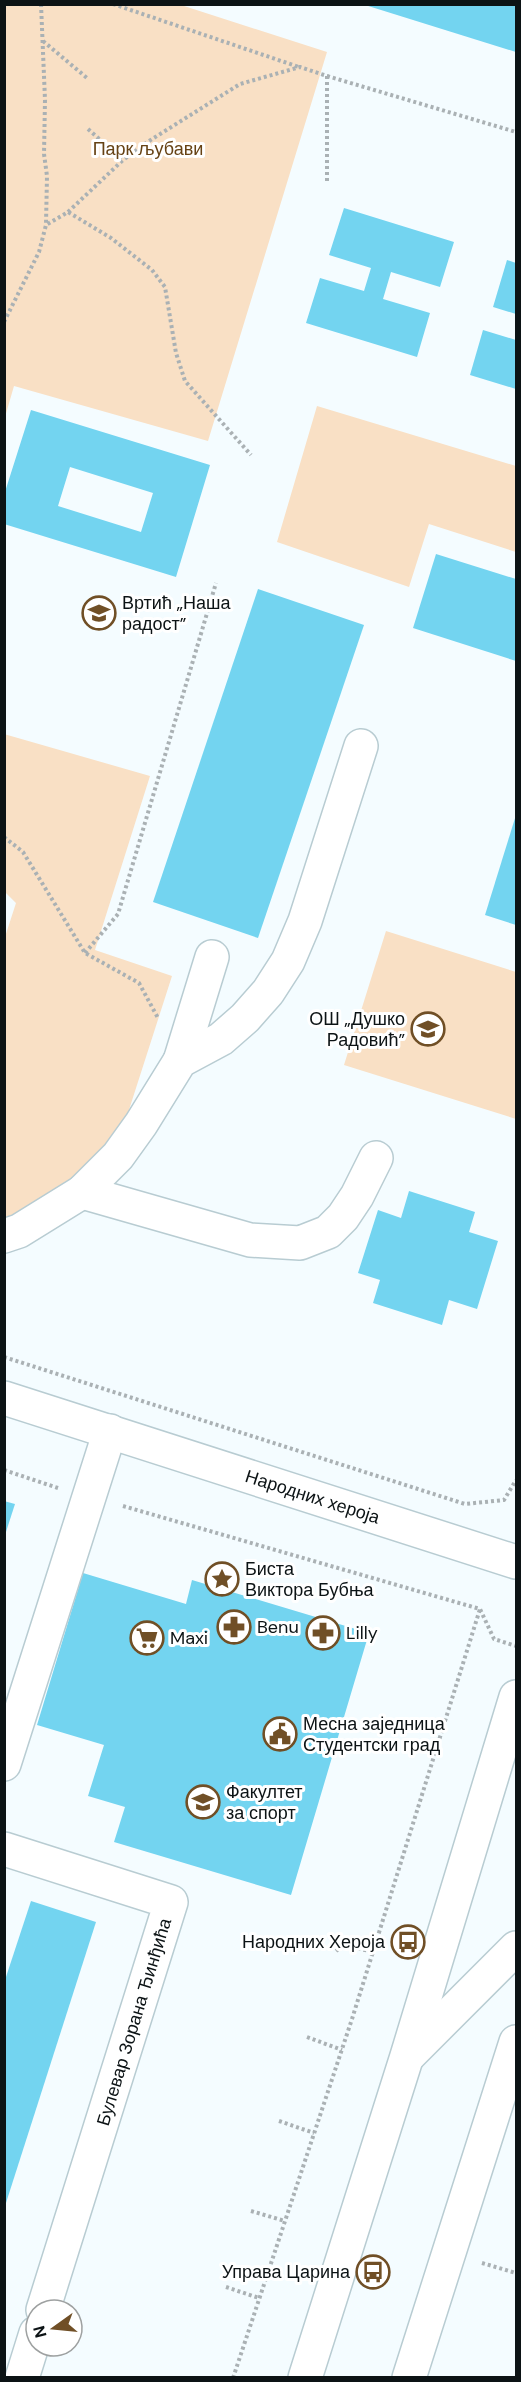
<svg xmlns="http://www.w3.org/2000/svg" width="521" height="2382" font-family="'DM Sans',sans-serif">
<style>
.green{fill:#f9e0c5}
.building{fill:#73d4f0;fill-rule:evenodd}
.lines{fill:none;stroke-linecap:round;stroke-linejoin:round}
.minor-casing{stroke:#b8ccd2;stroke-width:36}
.path{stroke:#aab1b4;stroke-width:4;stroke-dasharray:3 3;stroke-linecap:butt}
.minor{stroke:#fff;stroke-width:33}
.labels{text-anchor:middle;stroke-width:6;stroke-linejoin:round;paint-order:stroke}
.park-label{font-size:18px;fill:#664214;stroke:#fff}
.poi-label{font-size:18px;fill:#0c1315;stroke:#fff;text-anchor:start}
.street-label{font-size:18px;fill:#0c1315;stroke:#fff}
</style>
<rect width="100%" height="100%" fill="#f4fcff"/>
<!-- green -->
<g class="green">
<path d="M5 4 181 5 327 52 208 441 14 386 5 417Z"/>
<path d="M317 406 516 466V552L429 524 409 587 277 542Z"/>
<path d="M4 734 150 776 95 950 172 976 119 1141 34 1217 5 1227 4 940 16 903 5 892Z"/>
<path d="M386 931 516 972V1119L344 1065Z"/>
</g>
<!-- building -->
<g class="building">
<path d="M366 4H516V52L365 5Z"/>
<path d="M344 208 454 242 440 287 391 272 383 299 430 313 417 357 306 323 320 278 364 291 371 268 329 255Z"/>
<path d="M507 260 516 263V314L493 307Z"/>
<path d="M483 330 516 340V389L470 375Z"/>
<path d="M31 410 210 465 176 577 4 524V495ZM70 467 153 493 141 532 58 506Z"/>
<path d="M436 554 516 579V661L413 628Z"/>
<path d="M258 589 364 625 258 938 153 902Z"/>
<path d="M516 815V925L485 915Z"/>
<path d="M409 1191 475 1212 469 1232 498 1241 477 1309 449 1300 442 1325 373 1303 380 1280 358 1273 378 1210 401 1218Z"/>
<path d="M4 1501 15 1504 5 1535H4Z"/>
<path d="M83 1573 186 1604 192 1580 369 1633 291 1895 114 1842 125 1807 88 1796 104 1745 37 1725Z"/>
<path d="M31 1901 96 1922 5 2206 4 1983Z"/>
</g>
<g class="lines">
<!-- minor casing -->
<g class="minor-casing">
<g id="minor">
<path d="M180 1061 212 957"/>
<path d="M82 1192 250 1240 300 1243 328 1232 343 1217 357 1196 376 1158"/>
<path d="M4 1236 19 1231 82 1192 118 1156 141 1124 180 1061 221 1039 245 1018 268 992 288 961 305 921 361 746"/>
<path id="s1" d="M4 1398 516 1562"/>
<path d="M4 1764 110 1431"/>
<path d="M4 1849 171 1902 43 2310"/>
<path d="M409 2055 516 1948"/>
<path d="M22 2378 36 2333"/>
<path d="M305 2378 407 2056 516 1697"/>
<path d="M409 2378 516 2042"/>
</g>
</g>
<!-- path -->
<g class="path">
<path d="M41 4 45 100 44 154 47 176 46 224"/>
<path d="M113 4 299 67"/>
<path d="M43 41 87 78"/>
<path d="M327 76 516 132"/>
<path d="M88 129 123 160"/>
<path d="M68 212 123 160 149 141 240 84 300 67 327 76V183"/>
<path d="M4 322 39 252 46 225 68 212 111 238 152 270 165 287 176 353 185 381 251 455"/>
<path d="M4 837 23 852 85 953 139 983 158 1018"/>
<path d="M85 953 118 914 216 583"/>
<path d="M4 1357 465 1504 504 1500 516 1480"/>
<path d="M4 1470 58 1488"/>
<path d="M123 1506 480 1609 494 1639 516 1646"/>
<path d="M336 1951 344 1945 373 1952"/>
<path d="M307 2037 342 2050"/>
<path d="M279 2121 314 2133"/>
<path d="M251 2211 285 2221"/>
<path d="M482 2263 516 2273"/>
<path d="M226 2287 259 2298"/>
<path d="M233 2378 352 2019 480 1609"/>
</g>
<!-- minor -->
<use href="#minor" class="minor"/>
</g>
<!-- icons -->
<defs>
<g id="school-ring" transform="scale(1.725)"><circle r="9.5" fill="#fff" stroke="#704f26" stroke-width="1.5"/><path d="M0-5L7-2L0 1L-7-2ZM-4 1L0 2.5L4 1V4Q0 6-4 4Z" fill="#704f26"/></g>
<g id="sight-ring" transform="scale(1.725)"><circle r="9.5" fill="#fff" stroke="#704f26" stroke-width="1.5"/><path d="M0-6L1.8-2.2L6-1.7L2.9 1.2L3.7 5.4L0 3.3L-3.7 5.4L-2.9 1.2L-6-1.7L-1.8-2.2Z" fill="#704f26"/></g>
<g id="pharmacy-ring" transform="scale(1.725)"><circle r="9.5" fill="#fff" stroke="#704f26" stroke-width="1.5"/><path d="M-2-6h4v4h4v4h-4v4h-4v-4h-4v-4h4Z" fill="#704f26"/></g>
<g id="supermarket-ring" transform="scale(1.725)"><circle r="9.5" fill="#fff" stroke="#704f26" stroke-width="1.5"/><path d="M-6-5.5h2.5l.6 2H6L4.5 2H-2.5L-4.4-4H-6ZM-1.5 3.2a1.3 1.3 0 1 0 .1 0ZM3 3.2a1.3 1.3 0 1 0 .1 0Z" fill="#704f26"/></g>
<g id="civic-ring" transform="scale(1.725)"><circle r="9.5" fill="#fff" stroke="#704f26" stroke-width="1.5"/><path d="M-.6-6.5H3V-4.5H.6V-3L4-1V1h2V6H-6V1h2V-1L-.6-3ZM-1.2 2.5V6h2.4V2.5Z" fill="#704f26"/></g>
<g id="university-ring" transform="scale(1.725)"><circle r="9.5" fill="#fff" stroke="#704f26" stroke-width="1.5"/><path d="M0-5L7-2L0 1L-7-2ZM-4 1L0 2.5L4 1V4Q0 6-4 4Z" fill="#704f26"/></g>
<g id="bus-ring" transform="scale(1.725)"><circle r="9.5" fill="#fff" stroke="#704f26" stroke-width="1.5"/><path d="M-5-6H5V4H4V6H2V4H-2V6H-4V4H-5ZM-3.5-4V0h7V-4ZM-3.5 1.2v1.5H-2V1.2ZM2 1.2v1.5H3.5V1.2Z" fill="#704f26"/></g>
</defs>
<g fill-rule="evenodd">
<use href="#school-ring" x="99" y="613"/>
<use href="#school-ring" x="428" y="1029"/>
<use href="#sight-ring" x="222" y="1579"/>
<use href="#pharmacy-ring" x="234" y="1627"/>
<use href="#pharmacy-ring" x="323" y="1633"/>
<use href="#supermarket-ring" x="147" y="1638"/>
<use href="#civic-ring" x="280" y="1734"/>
<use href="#university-ring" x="203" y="1802"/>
<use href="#bus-ring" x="408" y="1942"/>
<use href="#bus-ring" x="373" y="2272"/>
</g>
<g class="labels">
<!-- park labels -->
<g class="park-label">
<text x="148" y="155">Парк љубави</text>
</g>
<!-- poi labels -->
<g class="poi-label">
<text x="122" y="609">Вртић „Наша<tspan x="122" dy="21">радост”</tspan></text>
<text x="405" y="1025" text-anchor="end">ОШ „Душко<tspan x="405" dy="21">Радовић”</tspan></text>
<text x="245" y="1575">Биста<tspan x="245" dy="21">Виктора Бубња</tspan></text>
<text x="257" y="1633">Benu</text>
<text x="346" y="1639">Lilly</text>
<text x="170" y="1644">Maxi</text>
<text x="303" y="1730">Месна заједница<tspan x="303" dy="21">Студентски град</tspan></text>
<text x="226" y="1798">Факултет<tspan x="226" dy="21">за спорт</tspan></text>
<text x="385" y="1948" text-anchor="end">Народних Хероја</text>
<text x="350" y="2278" text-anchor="end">Управа Царина</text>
</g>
<!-- street labels -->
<g class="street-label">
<text dy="6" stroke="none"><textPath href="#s1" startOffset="324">Народних хероја</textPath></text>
<text transform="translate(134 2022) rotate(-73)" y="6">Булевар Зорана Ђинђића</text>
</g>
</g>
<!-- border -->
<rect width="521" height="2382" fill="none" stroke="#0c1315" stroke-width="12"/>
<!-- north arrow -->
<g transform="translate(54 2328) rotate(255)"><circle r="28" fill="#ffffff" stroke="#9ea1a1" stroke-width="1.5"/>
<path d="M0-4.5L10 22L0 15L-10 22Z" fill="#704f26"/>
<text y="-9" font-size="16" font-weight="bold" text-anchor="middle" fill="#0c1315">N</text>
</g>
</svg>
